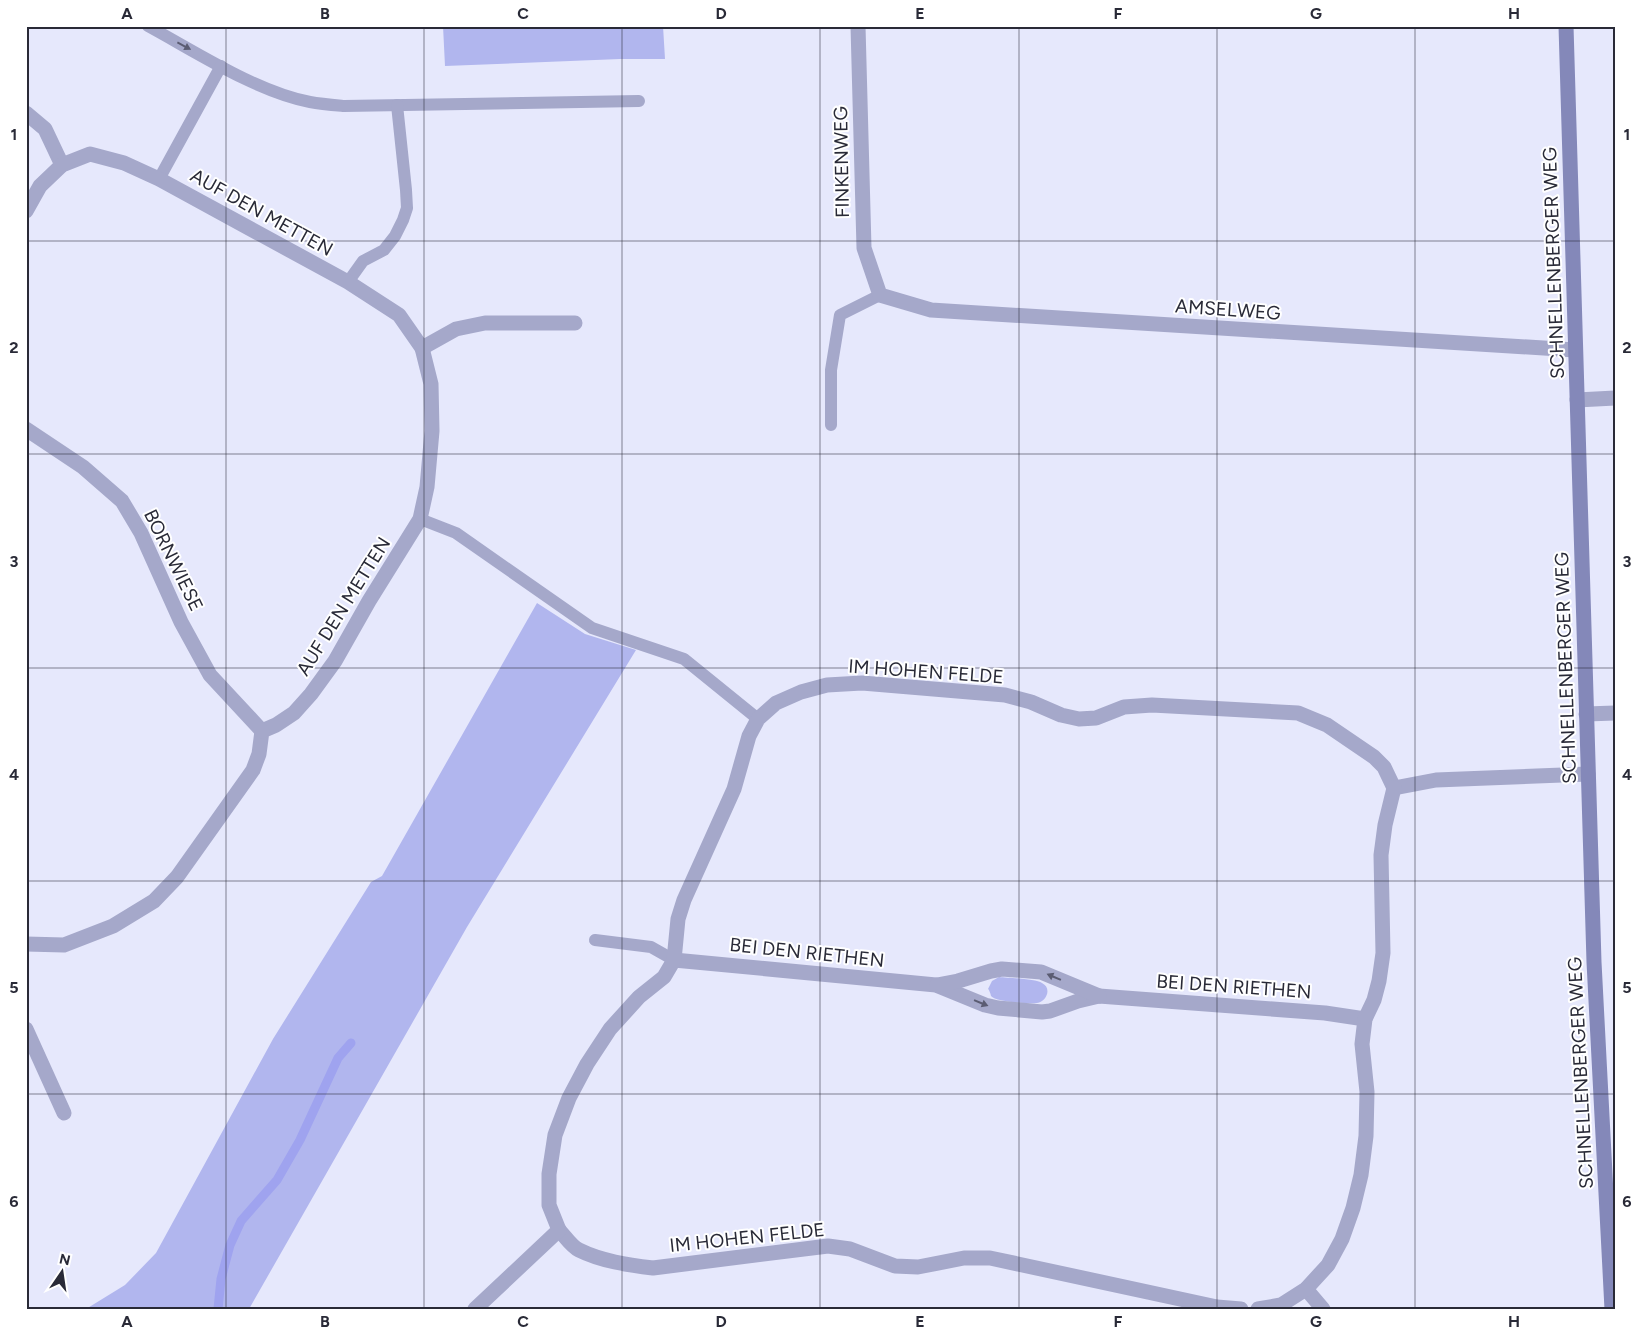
<svg xmlns="http://www.w3.org/2000/svg" width="1641" height="1335" font-family="Figtree,sans-serif">
<style>
.green{fill:#b1b6ee}
.lines{fill:none;stroke-linecap:round;stroke-linejoin:round}
.stream{stroke:#9fa3ef;stroke-width:9}
.lane{stroke:#a5a8ca;stroke-width:12}
.street{stroke:#a5a8ca;stroke-width:15}
.secondary{stroke:#8488b9;stroke-width:15}
.oneway{fill:#5b5c72}
.grid{fill:none;stroke:#292a37;stroke-width:1;stroke-opacity:0.55}
.labels{text-anchor:middle;stroke-width:4;stroke-linejoin:round;paint-order:stroke}
.street-label{font-size:19px;fill:#292a37;stroke:#fff}
.neatline{fill:none;stroke:#292a37;stroke-width:2}
.grid-label{font-size:16px;text-anchor:middle;font-weight:bold;fill:#292a37}
</style>
<rect width="100%" height="100%" fill="#e6e8fc"/>
<!-- green -->
<g class="green">
<path d="M443 26H663L665 59H620L445 66Z"/>
<path d="M537 603 585 634 636 650 467 927 249 1309H86L125 1285 156 1253 273 1039 371 882 382 876Z"/>
<path d="M999 977C1009 978 1036 979 1042 983 1052 988 1047 1001 1037 1003 1029 1004 996 1002 991 996 991 995 989 989 988 989L992 981Z"/>
</g>
<g class="lines">
<!-- stream -->
<path class="stream" d="M218 1309 221 1279 230 1245 241 1221 277 1180 300 1140 338 1058 351 1043"/>
<!-- lane -->
<g class="lane">
<path d="M148 26C196 52 257 92 310 102 321 104 333 105 344 106L639 101"/>
<path d="M159 179 221 66"/>
<path d="M348 282 363 261 384 250 395 236 403 220 407 208 406 190 397 105"/>
<path d="M831 425V370L840 315 880 295"/>
<path d="M420 519 456 533 592 628 684 659 758 719"/>
<path d="M595 940 651 947 674 960"/>
</g>
<!-- street -->
<g class="street">
<path d="M858 26 864 248 880 295 931 310 1575 350"/>
<path d="M26 113 45 129 62 165"/>
<path d="M26 211 40 186 62 165 90 154 124 163 159 179 348 282 399 315 422 348 431 384 432 431 427 487 420 519 369 601 335 661 311 694 294 713 276 725 262 731 259 754 253 770 177 877 154 901 113 926 64 945 26 944"/>
<path d="M422 348 456 329 485 323H575"/>
<path d="M1577 400 1615 398"/>
<path d="M26 429 83 467 122 501 141 533 181 622 210 675 262 731"/>
<path d="M1586 714 1615 713"/>
<path d="M674 960 936 985 985 1005 998 1008 1042 1012 1050 1011 1078 1001 1099 996 1325 1013 1365 1019"/>
<path d="M937 985 958 981 991 971 1002 969 1041 972 1099 996"/>
<path d="M26 1029 64 1113"/>
<path d="M559 1230C565 1236 571 1246 579 1250 601 1261 628 1265 653 1268L828 1246 850 1249 895 1266 918 1267 964 1258H990L1217 1307 1241 1309"/>
<path d="M1306 1289 1323 1309"/>
<path d="M475 1309 559 1230 549 1205V1174L555 1135 569 1098 587 1064 610 1029 639 997 664 977 674 960 678 919 684 900 734 789 749 736 758 719 776 703 801 692 827 685 862 683 1005 695 1031 702 1061 715 1079 719 1096 718 1124 707 1152 705 1298 713 1327 725 1374 757 1384 767 1394 788 1436 780 1588 774"/>
<path d="M1258 1309 1281 1305 1306 1289 1328 1265 1342 1239 1353 1208 1361 1175 1366 1136 1367 1092 1362 1044 1365 1019 1374 1000 1379 981 1383 953 1381 855 1385 825 1394 788"/>
</g>
<!-- secondary -->
<path class="secondary" d="M1566 26 1594 962 1612 1309"/>
</g>
<!-- one-way arrows -->
<defs><path id="oneway-solid" d="M-6-.8H1V-3.2L6.5 0L1 3.2V.8H-6Z" transform="scale(1.25)"/></defs>
<g class="oneway">
<use href="#oneway-solid" transform="translate(184 46) rotate(28)"/>
<use href="#oneway-solid" transform="translate(1054 977) rotate(-157)"/>
<use href="#oneway-solid" transform="translate(981 1003) rotate(22)"/>
</g>
<!-- grid -->
<path class="grid" d="M226 26V1309M424 26V1309M622 26V1309M820 26V1309M1019 26V1309M1217 26V1309M1415 26V1309M26 241H1615M26 454H1615M26 668H1615M26 881H1615M26 1094H1615"/>
<g class="labels">
<!-- street labels -->
<g class="street-label">
<text transform="translate(841 162) rotate(-91)" y="7">FINKENWEG</text>
<text transform="translate(262 212) rotate(29)" y="7">AUF DEN METTEN</text>
<text transform="translate(1553 263) rotate(-92)" y="7">SCHNELLENBERGER WEG</text>
<text transform="translate(1228 309) rotate(4)" y="7">AMSELWEG</text>
<text transform="translate(174 560) rotate(64)" y="7">BORNWIESE</text>
<text transform="translate(343 606) rotate(-58)" y="7">AUF DEN METTEN</text>
<text transform="translate(1565 668) rotate(-92)" y="7">SCHNELLENBERGER WEG</text>
<text transform="translate(926 671) rotate(4)" y="7">IM HOHEN FELDE</text>
<text transform="translate(807 952) rotate(6)" y="7">BEI DEN RIETHEN</text>
<text transform="translate(1234 986) rotate(4)" y="7">BEI DEN RIETHEN</text>
<text transform="translate(1580 1073) rotate(-93)" y="7">SCHNELLENBERGER WEG</text>
<text transform="translate(747 1237) rotate(-6)" y="7">IM HOHEN FELDE</text>
</g>
</g>
<!-- border -->
<rect width="1641" height="1335" fill="none" stroke="#ffffff" stroke-width="55"/>
<!-- north arrow -->
<g transform="translate(62 1272) rotate(13)" stroke="#ffffff" stroke-width="4" paint-order="stroke">
<path d="M0-4L9 19L0 12L-9 19Z" fill="#292a37"/>
<text y="-8" font-size="14" font-weight="bold" text-anchor="middle" fill="#292a37">N</text>
</g>
<rect x="28" y="28" width="1586" height="1280" class="neatline"/>
<g class="grid-label">
<text x="127" y="19">A</text>
<text x="325" y="19">B</text>
<text x="523" y="19">C</text>
<text x="721" y="19">D</text>
<text x="920" y="19">E</text>
<text x="1118" y="19">F</text>
<text x="1316" y="19">G</text>
<text x="1514" y="19">H</text>
<text x="14" y="140">1</text>
<text x="1627" y="140">1</text>
<text x="14" y="353">2</text>
<text x="1627" y="353">2</text>
<text x="14" y="567">3</text>
<text x="1627" y="567">3</text>
<text x="14" y="780">4</text>
<text x="1627" y="780">4</text>
<text x="14" y="993">5</text>
<text x="1627" y="993">5</text>
<text x="14" y="1207">6</text>
<text x="1627" y="1207">6</text>
<text x="127" y="1327">A</text>
<text x="325" y="1327">B</text>
<text x="523" y="1327">C</text>
<text x="721" y="1327">D</text>
<text x="920" y="1327">E</text>
<text x="1118" y="1327">F</text>
<text x="1316" y="1327">G</text>
<text x="1514" y="1327">H</text>
</g>
</svg>
